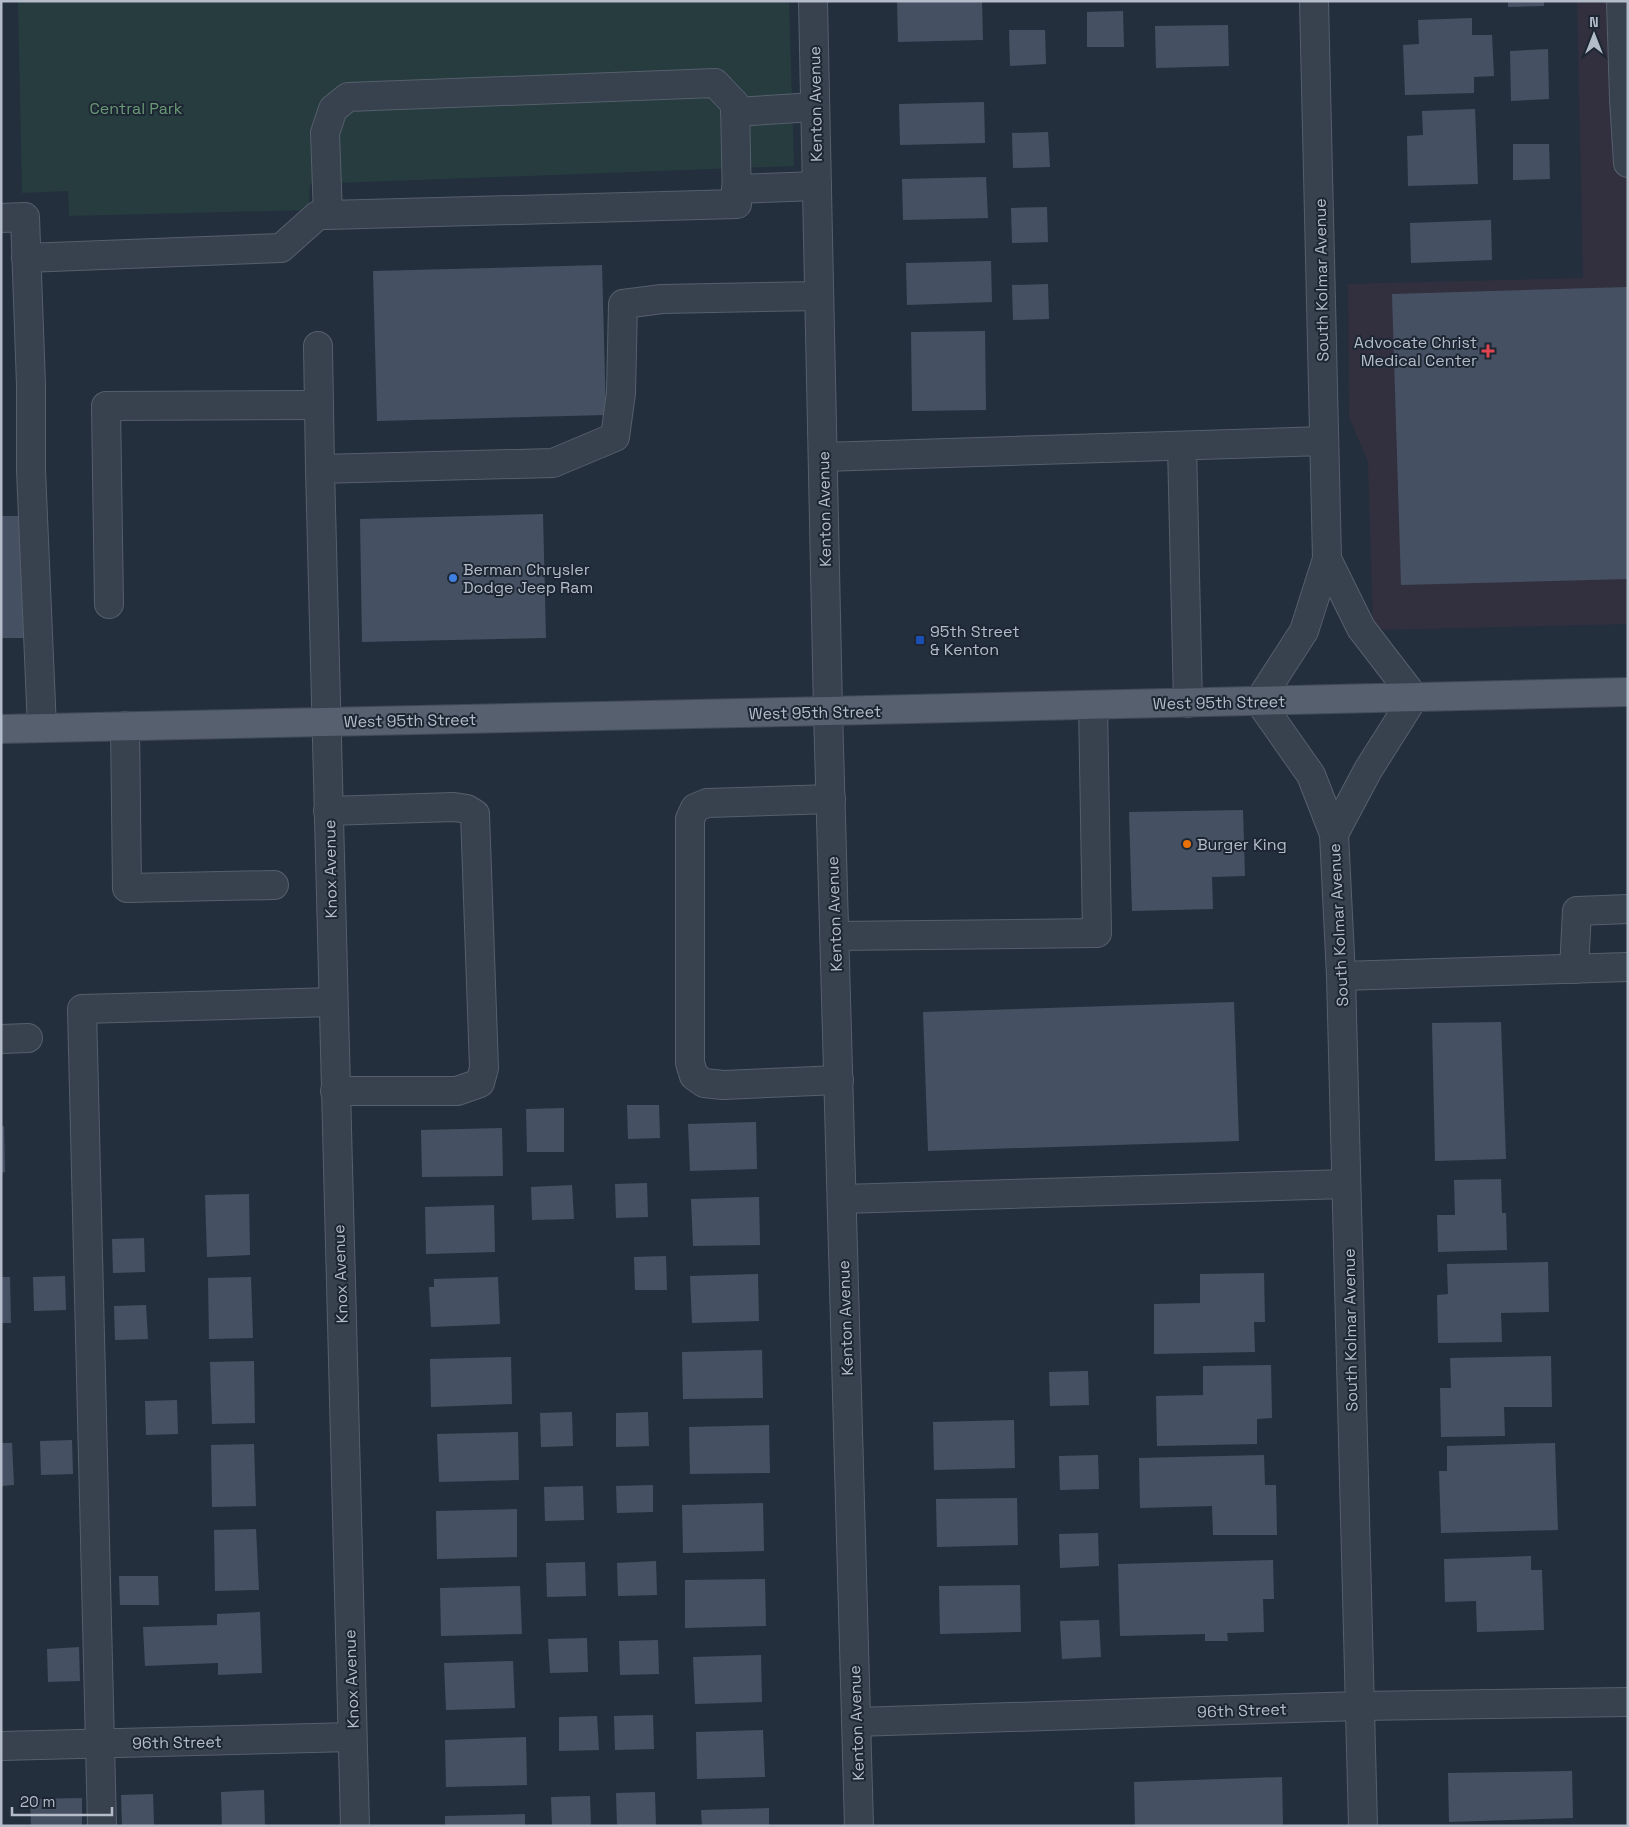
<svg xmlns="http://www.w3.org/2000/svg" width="1629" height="1827" font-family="'Space Grotesk',sans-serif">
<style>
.medical{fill:#32303f}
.green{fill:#263c3f}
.building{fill:#455162}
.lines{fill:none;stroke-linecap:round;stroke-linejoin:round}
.minor-casing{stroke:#565f6c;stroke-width:30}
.major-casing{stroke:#414a57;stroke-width:30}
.minor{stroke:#38414e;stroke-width:28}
.major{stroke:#56606e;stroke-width:28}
.health-dot{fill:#e0444e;stroke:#1d2633;stroke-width:2}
.shop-dot{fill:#3f7fe0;stroke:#1d2633;stroke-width:2}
.transit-dot{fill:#1a4fb4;stroke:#1d2633;stroke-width:2}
.food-dot{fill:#e8710a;stroke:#1d2633;stroke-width:2}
.labels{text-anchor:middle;stroke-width:4;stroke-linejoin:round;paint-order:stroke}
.street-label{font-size:16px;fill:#b4bcc9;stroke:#1d2633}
.park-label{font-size:16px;fill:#6b9a76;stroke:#1d2633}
.poi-label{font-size:16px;fill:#b4bcc9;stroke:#1d2633;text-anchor:start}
</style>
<rect width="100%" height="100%" fill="#242f3e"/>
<!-- medical -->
<path class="medical" d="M1577 1H1628V624L1373 630 1368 462 1349 417 1348 284 1583 278Z"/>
<!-- green -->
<path class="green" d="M18 1H789L794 166 310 184 309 210 69 216 68 191 22 193Z"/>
<!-- building -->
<g class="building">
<path d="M897 1H982L983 40 898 42Z"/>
<path d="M1508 1H1544V6L1508 7Z"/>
<path d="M1123 11 1124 47H1087V12Z"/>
<path d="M1472 18V35H1492L1494 76 1474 77V93L1405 95 1403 45 1419 44 1418 20Z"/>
<path d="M1228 25 1229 66 1156 68 1155 26Z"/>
<path d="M1009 30H1045L1046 64 1010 66Z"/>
<path d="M1548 49 1549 99 1511 101 1510 51Z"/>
<path d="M984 102 985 143 900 145 899 104Z"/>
<path d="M1475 109 1478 184 1408 186 1407 136 1423 135 1422 111Z"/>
<path d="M1048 132 1050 167 1013 168 1012 133Z"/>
<path d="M1513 144H1549L1550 179 1513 180Z"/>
<path d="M986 177 988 218 903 220 902 179Z"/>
<path d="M1047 207 1048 242 1012 243 1011 208Z"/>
<path d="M1491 220 1492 260 1411 263 1410 223Z"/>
<path d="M991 261 992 302 907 305 906 263Z"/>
<path d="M602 265 606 415 377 421 373 271Z"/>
<path d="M1048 284 1049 319 1013 320 1012 285Z"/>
<path d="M1627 287 1628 579 1401 585 1392 294Z"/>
<path d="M985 331 986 410 912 411 911 332Z"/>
<path d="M543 514 546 638 362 642 360 519Z"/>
<path d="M1 516H22L26 638H1Z"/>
<path d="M1243 810 1245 876 1212 877 1213 909 1132 911 1129 812Z"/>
<path d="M1234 1002 1239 1141 928 1151 923 1012Z"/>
<path d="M1501 1022 1506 1159 1435 1161 1432 1023Z"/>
<path d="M627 1105H659L660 1138 628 1139Z"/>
<path d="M564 1108V1152H527L526 1109Z"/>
<path d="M756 1122 757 1169 690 1171 688 1124Z"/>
<path d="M1 1126H4L5 1172 1 1173Z"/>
<path d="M502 1128 503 1176 422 1177 421 1130Z"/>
<path d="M1501 1179 1502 1213H1506L1507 1250 1438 1252 1437 1215H1455L1454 1180Z"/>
<path d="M647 1183 648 1217 616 1218 615 1184Z"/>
<path d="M572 1185 574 1219 532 1220 531 1187Z"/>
<path d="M249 1194 250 1255 207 1257 205 1195Z"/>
<path d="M759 1197 760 1245 693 1246 691 1199Z"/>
<path d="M494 1205 495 1252 426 1254 425 1207Z"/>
<path d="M144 1238 145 1272 113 1273 112 1239Z"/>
<path d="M666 1256 667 1290H635L634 1257Z"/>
<path d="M1548 1262 1549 1312 1501 1313 1502 1342 1438 1343 1437 1295 1448 1294 1447 1264Z"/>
<path d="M1264 1273 1265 1322H1254L1255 1352 1154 1354V1304L1200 1303V1274Z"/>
<path d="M758 1274 759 1321 692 1323 690 1276Z"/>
<path d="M65 1276 66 1310 34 1311 33 1277Z"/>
<path d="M1 1277H10L11 1323H1Z"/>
<path d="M251 1277 253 1338 209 1339 208 1278Z"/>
<path d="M498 1277 500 1324 431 1327 429 1287H434V1279Z"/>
<path d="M146 1305 148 1339 115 1340 114 1306Z"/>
<path d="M762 1350 763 1398 683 1399 682 1352Z"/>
<path d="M1551 1356 1552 1407H1504L1505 1436 1441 1437 1440 1388H1451L1450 1358Z"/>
<path d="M511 1357 512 1404 431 1407 430 1359Z"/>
<path d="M254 1361 255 1423 212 1424 210 1362Z"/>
<path d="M1271 1365 1272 1418 1257 1419V1444L1157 1446 1156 1396 1203 1395V1366Z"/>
<path d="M1088 1371 1089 1405 1050 1406 1049 1372Z"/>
<path d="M177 1400 178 1434 146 1435 145 1401Z"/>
<path d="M572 1412 573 1446 541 1447 540 1413Z"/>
<path d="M648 1412 649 1446 616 1447V1413Z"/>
<path d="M1014 1420 1015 1468 934 1470 933 1422Z"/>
<path d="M769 1425 770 1473 690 1474 689 1427Z"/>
<path d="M518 1432 519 1480 439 1482 437 1434Z"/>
<path d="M72 1440 73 1474 41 1475 40 1441Z"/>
<path d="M1 1443H12L14 1485 1 1486Z"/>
<path d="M1555 1443 1558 1530 1441 1533 1439 1471H1447V1446Z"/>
<path d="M254 1444 256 1506 212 1507 211 1445Z"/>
<path d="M1098 1455 1099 1489 1060 1490 1059 1456Z"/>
<path d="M1264 1455 1265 1485H1276L1277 1535H1213L1212 1506 1140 1508 1139 1458Z"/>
<path d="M653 1485V1512L617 1513 616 1486Z"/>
<path d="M583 1486 584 1520 545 1521 544 1487Z"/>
<path d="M1017 1498 1018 1545 937 1547 936 1499Z"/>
<path d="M763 1503 764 1551 683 1553 682 1505Z"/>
<path d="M517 1509V1557L437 1559 436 1511Z"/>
<path d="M256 1529 259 1590 215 1591 214 1530Z"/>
<path d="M1098 1533 1099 1566 1060 1568 1059 1534Z"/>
<path d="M1531 1556V1570H1542L1544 1630 1477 1632 1476 1601 1445 1602 1444 1559Z"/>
<path d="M1273 1560 1274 1599H1263L1264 1632 1227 1633 1228 1641H1205V1634L1120 1636 1118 1564Z"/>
<path d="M656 1561 657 1595 618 1596 617 1563Z"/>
<path d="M585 1562 586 1596 547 1597 546 1563Z"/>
<path d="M119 1576H158L159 1605H120Z"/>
<path d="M765 1579 766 1626 685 1628V1580Z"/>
<path d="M1020 1585 1021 1632 940 1634 939 1586Z"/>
<path d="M520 1586 522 1634 441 1636 440 1588Z"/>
<path d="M260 1612 262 1673 218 1675V1663L145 1666 143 1627 217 1625V1614Z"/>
<path d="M1099 1620 1101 1657 1062 1659 1060 1621Z"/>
<path d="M587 1638 588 1672 550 1673 548 1639Z"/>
<path d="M658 1640 659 1674 620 1675 619 1641Z"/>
<path d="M79 1647 80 1681 48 1682 47 1649Z"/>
<path d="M761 1655 762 1702 695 1704 693 1657Z"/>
<path d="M513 1661 515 1708 446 1710 444 1663Z"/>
<path d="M653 1715 654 1749 615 1750 614 1716Z"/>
<path d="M597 1716 599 1750 559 1751V1717Z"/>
<path d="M763 1730 765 1777 697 1779 696 1732Z"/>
<path d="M526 1737 527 1785 446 1787 445 1740Z"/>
<path d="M1572 1771 1573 1818 1449 1822 1448 1773Z"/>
<path d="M1282 1777 1283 1826H1135L1134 1782Z"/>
<path d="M264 1790 265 1826H222L221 1792Z"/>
<path d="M655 1792 656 1826H617L616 1793Z"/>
<path d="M153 1794 154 1826H122L121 1795Z"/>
<path d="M590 1796 591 1826H552L551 1797Z"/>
<path d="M82 1798V1826H31L30 1799Z"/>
<path d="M769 1808V1826H702L701 1810Z"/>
<path d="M525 1814V1826H445V1816Z"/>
</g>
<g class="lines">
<!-- minor casing -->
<g class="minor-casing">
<g id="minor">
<path d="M813 1 828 711 859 1826"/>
<path d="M1314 1 1327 559 1304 631 1259 701 1311 775 1334 834 1341 976 1363 1826"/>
<path d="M1621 1 1624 99H1628"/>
<path d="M1624 99 1628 163"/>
<path d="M735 112 815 107"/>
<path d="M736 189 817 186"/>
<path d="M1 218 25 217 31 385V470L42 728"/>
<path d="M26 258 281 248 318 215H328L737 204 735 104 715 83 348 97 333 109 325 133 328 215"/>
<path d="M318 346 320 469"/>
<path d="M1182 446 1188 703"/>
<path d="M823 457 1324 441"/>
<path d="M1327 559 1361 628 1414 697 1368 770 1334 834"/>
<path d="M109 604 106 406 318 405"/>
<path d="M125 726 127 888 274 885"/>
<path d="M831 799 707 803 695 808 690 819V1063L694 1076 704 1083 723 1085 839 1080"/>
<path d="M328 811 454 807 467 809 475 814 484 1068 480 1083 457 1091H335"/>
<path d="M835 936 1097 933 1093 705"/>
<path d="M1574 969 1577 911 1628 909"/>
<path d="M1341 976 1628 967"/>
<path d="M1 1039 28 1038"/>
<path d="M842 1199 1346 1184"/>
<path d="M856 1722 1360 1706 1628 1702"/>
<path d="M1 1746 352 1737"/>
<path d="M102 1826 82 1009 333 1002"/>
<path d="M355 1826 320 469 553 463 615 437 621 393 623 304 662 299 819 296"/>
</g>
</g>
<!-- major casing -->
<g class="major-casing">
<path id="major" d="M1 729 828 711 1628 692"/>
</g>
<!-- minor -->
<use href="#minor" class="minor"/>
<!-- major -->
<use href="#major" class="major"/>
</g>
<!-- markers -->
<path class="health-dot" d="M1485.5 343.5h5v5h5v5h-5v5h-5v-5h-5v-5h5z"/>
<circle class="shop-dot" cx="453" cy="578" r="5"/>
<rect class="transit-dot" x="915" y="635" width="10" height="10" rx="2.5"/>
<circle class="food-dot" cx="1187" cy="844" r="5"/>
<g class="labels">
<!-- street labels -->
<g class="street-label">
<text transform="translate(815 104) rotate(-91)" y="6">Kenton Avenue</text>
<text transform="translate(1321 280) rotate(-91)" y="6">South Kolmar Avenue</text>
<text transform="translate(824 509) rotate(-91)" y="6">Kenton Avenue</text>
<text transform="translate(1219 702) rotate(-1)" y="6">West 95th Street</text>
<text transform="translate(815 712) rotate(-1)" y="6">West 95th Street</text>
<text transform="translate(410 720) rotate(-1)" y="6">West 95th Street</text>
<text transform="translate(330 869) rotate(-91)" y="6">Knox Avenue</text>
<text transform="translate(834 914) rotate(-92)" y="6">Kenton Avenue</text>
<text transform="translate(1338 925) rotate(-93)" y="6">South Kolmar Avenue</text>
<text transform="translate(340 1274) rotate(-92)" y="6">Knox Avenue</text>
<text transform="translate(845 1318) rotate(-92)" y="6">Kenton Avenue</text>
<text transform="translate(1350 1330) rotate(-91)" y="6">South Kolmar Avenue</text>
<text transform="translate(351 1679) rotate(-92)" y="6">Knox Avenue</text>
<text transform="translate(1242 1710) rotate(-2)" y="6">96th Street</text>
<text transform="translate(856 1723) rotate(-92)" y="6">Kenton Avenue</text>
<text transform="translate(177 1742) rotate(-1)" y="6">96th Street</text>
</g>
<!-- park labels -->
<g class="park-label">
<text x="136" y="114">Central Park</text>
</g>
<!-- poi labels -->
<g class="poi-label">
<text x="1477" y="348" text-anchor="end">Advocate Christ<tspan x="1477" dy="18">Medical Center</tspan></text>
<text x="463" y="575">Berman Chrysler<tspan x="463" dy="18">Dodge Jeep Ram</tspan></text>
<text x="930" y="637">95th Street<tspan x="930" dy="18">&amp; Kenton</tspan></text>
<text x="1197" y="850">Burger King</text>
</g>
</g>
<!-- border -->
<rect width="1629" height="1827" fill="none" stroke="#b4bcc9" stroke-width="5"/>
<!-- north arrow -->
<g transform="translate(1594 35)" stroke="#1d2633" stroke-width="4" paint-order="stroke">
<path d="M0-4L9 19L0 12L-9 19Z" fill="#b4bcc9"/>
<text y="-8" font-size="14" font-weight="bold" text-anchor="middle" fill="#b4bcc9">N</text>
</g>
<!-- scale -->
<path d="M12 1807v8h100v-8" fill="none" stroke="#b4bcc9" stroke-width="2.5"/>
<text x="20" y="1807" font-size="15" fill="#b4bcc9" stroke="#1d2633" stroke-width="4" paint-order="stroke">20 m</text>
</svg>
